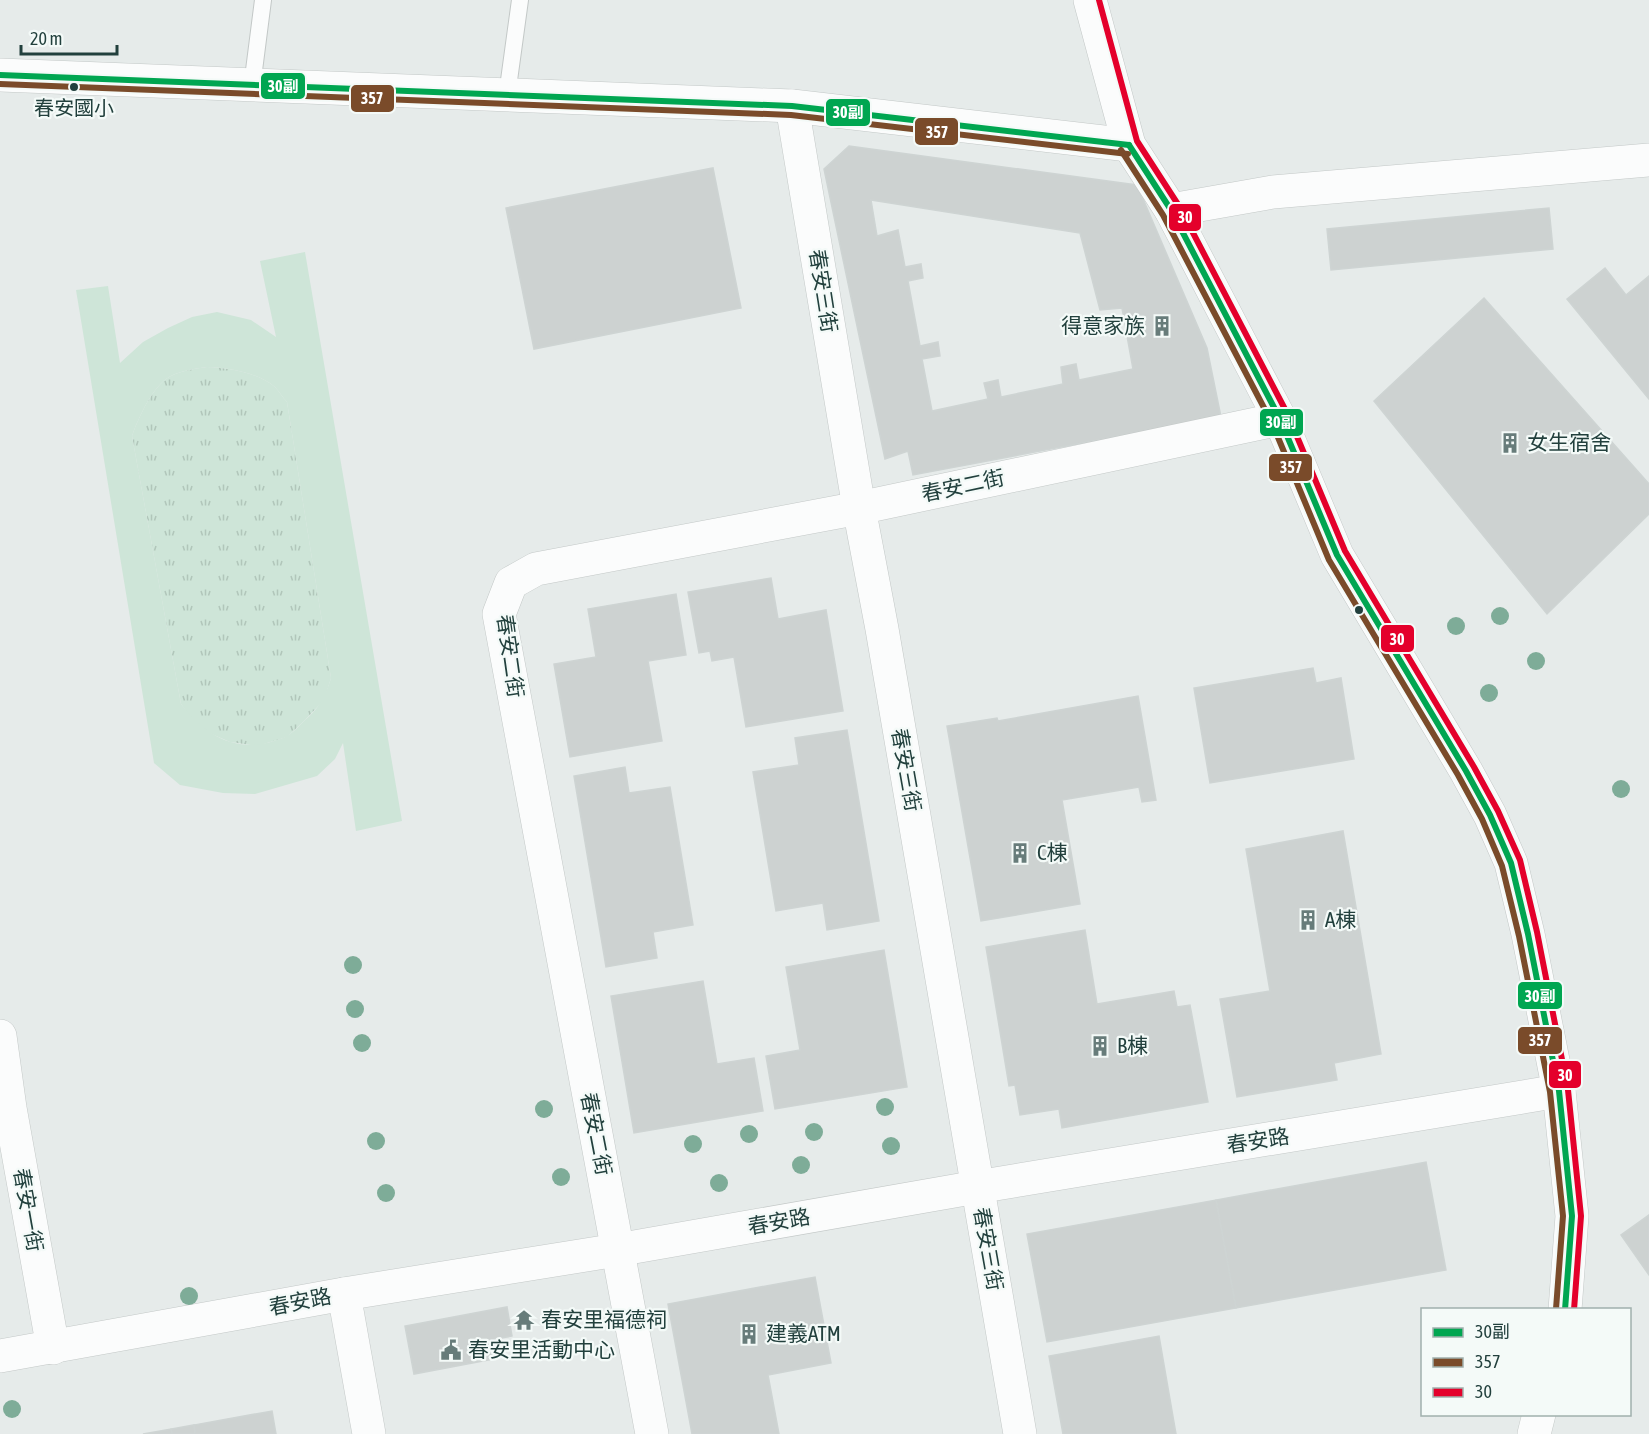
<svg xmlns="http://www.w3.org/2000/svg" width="1649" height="1434" font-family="'Asap Condensed','Noto Sans TC',sans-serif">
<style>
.grass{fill:url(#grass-tufts)}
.garden{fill:#cee5d8;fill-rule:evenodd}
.building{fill:#cdd2d1;stroke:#ced4d3;stroke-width:1.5;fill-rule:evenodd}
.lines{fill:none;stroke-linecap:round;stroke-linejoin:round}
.lane-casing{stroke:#c3c8c7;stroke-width:18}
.street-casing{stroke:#c3c8c7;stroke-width:34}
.lane{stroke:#fbfcfc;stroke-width:16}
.street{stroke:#fbfcfc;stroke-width:33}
.bus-1-casing{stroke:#f4faf8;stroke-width:10}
.bus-2-casing{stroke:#f4faf8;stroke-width:10}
.bus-3-casing{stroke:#f4faf8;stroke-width:10}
.bus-1{stroke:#00a651;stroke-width:6}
.bus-2{stroke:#7a4b2a;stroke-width:6}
.bus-3{stroke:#e4002b;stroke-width:6}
.tree{fill:#7eac98}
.bus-dot{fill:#22403d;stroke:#f4faf8;stroke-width:2}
.labels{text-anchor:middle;stroke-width:4.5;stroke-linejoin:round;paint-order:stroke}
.bus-label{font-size:20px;fill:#22403d;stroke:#f4faf8}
.street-label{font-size:21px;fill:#22403d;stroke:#f4faf8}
.poi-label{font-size:21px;fill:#22403d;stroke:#f4faf8;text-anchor:start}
.line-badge{stroke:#f4faf8;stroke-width:2}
.badge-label{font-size:16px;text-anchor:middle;font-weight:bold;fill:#fff}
</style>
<defs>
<pattern id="grass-tufts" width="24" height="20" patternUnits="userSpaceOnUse" patternTransform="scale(1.5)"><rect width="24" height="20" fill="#cee5d8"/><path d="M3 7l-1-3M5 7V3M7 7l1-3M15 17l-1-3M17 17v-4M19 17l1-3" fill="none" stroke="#b1c6ba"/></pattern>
</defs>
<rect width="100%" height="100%" fill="#e6ebea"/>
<!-- grass -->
<path class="grass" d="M207 367C230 368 256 372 275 387 279 391 283 398 287 402L331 678 324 700 305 720 287 737 257 746 230 742 207 732 191 718 181 704 132 436C138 419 151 390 166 379 177 371 194 369 207 367Z"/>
<!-- garden -->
<path class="garden" d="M305 252 402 821 356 831 343 743 335 759 317 776 255 794 223 793 180 785 154 763 76 290 108 286 120 363 143 342 168 328 192 317 217 312 251 320 276 337 260 261ZM207 367C230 368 256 372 275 387 279 391 283 398 287 402L331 678C324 700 319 708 301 724 297 728 292 733 287 736 283 739 278 739 274 741 234 753 205 735 181 704L132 436C138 419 151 390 166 379 177 371 194 369 207 367Z"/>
<!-- building -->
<g class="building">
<path d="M849 146 1137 185 1207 348 1221 417 913 475 908 451 885 459 824 169ZM871 200 1080 233 1100 310 1122 308 1133 369 1079 380 1076 364 1061 367 1063 384 1001 397 998 380 984 383 988 399 932 411 922 359 940 356 938 342 920 346 908 281 923 278 921 264 905 267 898 230 877 236Z"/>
<path d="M713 168 741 308 534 349 506 208Z"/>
<path d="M1549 208 1553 249 1331 270 1327 229Z"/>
<path d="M1605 268 1626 295 1649 276V399L1567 299Z"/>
<path d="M1484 298 1649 484V514L1547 614 1374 401Z"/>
<path d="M771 578 778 619 826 610 843 711 746 727 734 657 712 661 710 651 699 653 688 592Z"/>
<path d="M676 594 686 655 648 661 662 741 570 757 554 664 596 657 588 609Z"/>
<path d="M1313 668 1316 683 1341 678 1354 759 1210 783 1194 688Z"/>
<path d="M1138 696 1156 800 1142 802 1139 787 1062 800 1080 904 981 921 947 726 997 718 998 721Z"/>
<path d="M847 730 879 921 827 930 823 903 776 911 753 772 799 765 795 738Z"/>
<path d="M625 767 629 793 670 787 693 925 653 932 657 958 606 967 574 776Z"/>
<path d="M1343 831 1381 1054 1334 1063 1337 1080 1237 1097 1220 999 1270 991 1246 849Z"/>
<path d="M1085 930 1097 1004 1174 991 1177 1007 1190 1005 1208 1102 1062 1128 1059 1109 1020 1115 1015 1085 1009 1086 986 947Z"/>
<path d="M884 950 907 1087 775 1109 766 1056 800 1050 786 967Z"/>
<path d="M703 981 717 1064 754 1058 763 1111 634 1133 611 996Z"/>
<path d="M1426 1162 1446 1270 1236 1308 1216 1200Z"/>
<path d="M1216 1200 1236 1308 1047 1342 1027 1234Z"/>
<path d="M1649 1215V1275L1621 1235Z"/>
<path d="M815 1277 831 1363 768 1375 779 1434H692L668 1304Z"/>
<path d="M507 1307 512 1336 490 1340 494 1359 414 1374 405 1326Z"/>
<path d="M1159 1336 1176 1434H1063L1049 1356Z"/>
<path d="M272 1411 276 1434H195L194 1425Z"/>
<path d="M194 1425 195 1434H172L171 1429Z"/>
<path d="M171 1429 172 1434H143Z"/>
</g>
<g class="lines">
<!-- lane casing -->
<g class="lane-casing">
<g id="lane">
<path d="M252 86 263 0"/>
<path d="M507 95 520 0"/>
</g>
</g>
<!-- street casing -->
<g class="street-casing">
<g id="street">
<path d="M1090 0 1129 145 1171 210 1280 419 1337 555 1466 771 1490 815 1511 863 1528 934 1559 1091 1572 1216 1565 1310"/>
<path d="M0 75 792 106 1129 145"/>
<path d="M792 106 859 508 882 629 1020 1434"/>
<path d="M1171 210 1273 192 1649 160"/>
<path d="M0 1036 10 1108 53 1348"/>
<path d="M344 1294 369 1434"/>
<path d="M0 1356 344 1294 617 1250 977 1187 1559 1091"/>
<path d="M652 1434 499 614 511 583 536 569 859 508 1280 419"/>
<path d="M1534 1434 1539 1414"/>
</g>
</g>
<!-- lane -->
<use href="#lane" class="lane"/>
<!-- street -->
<use href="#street" class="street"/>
<!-- bus-1 casing -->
<g class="bus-1-casing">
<g id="bus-1">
<path d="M0 75 792 106 1129 145"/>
<path d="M1129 145 1171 210 1280 419 1337 555 1466 771 1490 815 1511 863 1528 934 1559 1091 1572 1216 1565 1310"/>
</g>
</g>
<!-- bus-2 casing -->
<g class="bus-2-casing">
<g id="bus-2">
<path d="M0 84 791 115 1128 154"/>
<path d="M1121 150 1163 215 1272 423 1329 560 1458 775 1482 819 1502 866 1519 936 1550 1092 1563 1216 1556 1309"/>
</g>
</g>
<!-- bus-3 casing -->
<g class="bus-3-casing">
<path id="bus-3" d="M1099 0 1137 141 1179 206 1288 415 1345 551 1474 767 1498 811 1520 860 1537 932 1568 1090 1581 1216 1574 1310"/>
</g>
<!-- bus-1 -->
<use href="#bus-1" class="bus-1"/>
<!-- bus-2 -->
<use href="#bus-2" class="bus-2"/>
<!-- bus-3 -->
<use href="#bus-3" class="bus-3"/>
</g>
<!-- trees -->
<g class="tree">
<circle cx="1500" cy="616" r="9"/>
<circle cx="1456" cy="626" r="9"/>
<circle cx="1536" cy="661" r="9"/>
<circle cx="1489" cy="693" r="9"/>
<circle cx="1621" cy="789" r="9"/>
<circle cx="353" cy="965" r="9"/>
<circle cx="355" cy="1009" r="9"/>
<circle cx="362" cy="1043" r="9"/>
<circle cx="885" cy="1107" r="9"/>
<circle cx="544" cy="1109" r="9"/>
<circle cx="814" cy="1132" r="9"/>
<circle cx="749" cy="1134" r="9"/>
<circle cx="376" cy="1141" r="9"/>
<circle cx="693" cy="1144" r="9"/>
<circle cx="891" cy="1146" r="9"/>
<circle cx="801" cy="1165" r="9"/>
<circle cx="561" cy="1177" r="9"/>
<circle cx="719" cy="1183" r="9"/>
<circle cx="386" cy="1193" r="9"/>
<circle cx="189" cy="1296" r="9"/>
<circle cx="12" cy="1409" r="9"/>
</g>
<!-- icons -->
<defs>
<g id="building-bare" transform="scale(1.62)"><path d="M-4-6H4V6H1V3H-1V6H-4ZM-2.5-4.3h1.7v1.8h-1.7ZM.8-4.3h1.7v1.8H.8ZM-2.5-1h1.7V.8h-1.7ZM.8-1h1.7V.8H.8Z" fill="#677c7a" stroke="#f4faf8" stroke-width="2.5" paint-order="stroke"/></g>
<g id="temple-bare" transform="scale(1.62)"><path d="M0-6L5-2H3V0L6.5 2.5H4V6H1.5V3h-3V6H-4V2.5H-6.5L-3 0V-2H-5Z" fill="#677c7a" stroke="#f4faf8" stroke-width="2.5" paint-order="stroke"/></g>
<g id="civic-bare" transform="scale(1.62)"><path d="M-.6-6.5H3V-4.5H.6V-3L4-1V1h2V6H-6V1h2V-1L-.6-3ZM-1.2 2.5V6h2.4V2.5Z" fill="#677c7a" stroke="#f4faf8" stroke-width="2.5" paint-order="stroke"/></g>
</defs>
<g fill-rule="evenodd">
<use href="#building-bare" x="1162" y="326"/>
<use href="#building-bare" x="1510" y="443"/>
<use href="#building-bare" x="1020" y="853"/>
<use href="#building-bare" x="1308" y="920"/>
<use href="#building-bare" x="1100" y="1046"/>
<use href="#temple-bare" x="524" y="1320"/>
<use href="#building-bare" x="749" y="1334"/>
<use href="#civic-bare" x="451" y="1350"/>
</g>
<!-- markers -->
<g class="bus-dot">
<circle cx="74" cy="87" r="5"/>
<circle cx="1359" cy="610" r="5"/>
</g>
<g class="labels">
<!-- bus labels -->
<g class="bus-label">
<text x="74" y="115">春安國小</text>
</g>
<!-- street labels -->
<g class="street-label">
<text transform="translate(823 291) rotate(81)" y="7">春安三街</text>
<text transform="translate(963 486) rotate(-12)" y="7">春安二街</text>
<text transform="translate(510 656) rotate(82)" y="7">春安二街</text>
<text transform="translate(906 770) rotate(80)" y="7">春安三街</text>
<text transform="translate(596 1134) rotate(79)" y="7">春安二街</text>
<text transform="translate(1258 1141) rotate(-9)" y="7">春安路</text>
<text transform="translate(28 1210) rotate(80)" y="7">春安一街</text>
<text transform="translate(779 1222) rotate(-10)" y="7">春安路</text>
<text transform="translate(988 1249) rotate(80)" y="7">春安三街</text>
<text transform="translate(300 1302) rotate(-11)" y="7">春安路</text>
</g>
<!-- poi labels -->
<g class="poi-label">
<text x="1145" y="333" text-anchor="end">得意家族</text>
<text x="1527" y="450">女生宿舍</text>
<text x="1037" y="860">C棟</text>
<text x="1325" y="927">A棟</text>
<text x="1117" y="1053">B棟</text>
<text x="541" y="1327">春安里福德祠</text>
<text x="766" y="1341">建義ATM</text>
<text x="468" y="1357">春安里活動中心</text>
</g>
</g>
<g class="line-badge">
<rect x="260" y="72" width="46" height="28" rx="6" fill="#00a651"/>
<rect x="350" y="84" width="45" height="29" rx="6" fill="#7a4b2a"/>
<rect x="825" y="98" width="46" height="29" rx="6" fill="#00a651"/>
<rect x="914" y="117" width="45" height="29" rx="6" fill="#7a4b2a"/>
<rect x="1168" y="203" width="34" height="29" rx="6" fill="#e4002b"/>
<rect x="1259" y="408" width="45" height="29" rx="6" fill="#00a651"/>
<rect x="1268" y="453" width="45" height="29" rx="6" fill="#7a4b2a"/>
<rect x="1380" y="624" width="35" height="29" rx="6" fill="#e4002b"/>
<rect x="1517" y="981" width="46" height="29" rx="6" fill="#00a651"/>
<rect x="1517" y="1026" width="46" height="29" rx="6" fill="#7a4b2a"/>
<rect x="1548" y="1060" width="34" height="29" rx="6" fill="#e4002b"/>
</g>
<g class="badge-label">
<text x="283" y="92">30副</text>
<text x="372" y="104">357</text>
<text x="848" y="118">30副</text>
<text x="937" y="138">357</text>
<text x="1185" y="223">30</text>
<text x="1281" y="428">30副</text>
<text x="1291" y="473">357</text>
<text x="1397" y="645">30</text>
<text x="1540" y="1002">30副</text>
<text x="1540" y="1046">357</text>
<text x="1565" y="1081">30</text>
</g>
<!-- legend -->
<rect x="1421" y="1308" width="210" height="108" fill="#f4faf8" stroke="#a0b0ad" stroke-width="1.5"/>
<rect x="1433" y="1328" width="30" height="9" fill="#00a651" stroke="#a0b0ad" stroke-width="1.5"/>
<text x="1475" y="1338" font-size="18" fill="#22403d">30副</text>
<rect x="1433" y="1358" width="30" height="9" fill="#7a4b2a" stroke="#a0b0ad" stroke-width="1.5"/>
<text x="1475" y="1368" font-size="18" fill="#22403d">357</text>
<rect x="1433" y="1388" width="30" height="9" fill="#e4002b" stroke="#a0b0ad" stroke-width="1.5"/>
<text x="1475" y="1398" font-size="18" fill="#22403d">30</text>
<!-- scale -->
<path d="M21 45v9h96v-9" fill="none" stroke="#22403d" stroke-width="3"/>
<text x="30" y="45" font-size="18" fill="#22403d" stroke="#f4faf8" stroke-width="4.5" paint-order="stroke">20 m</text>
</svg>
